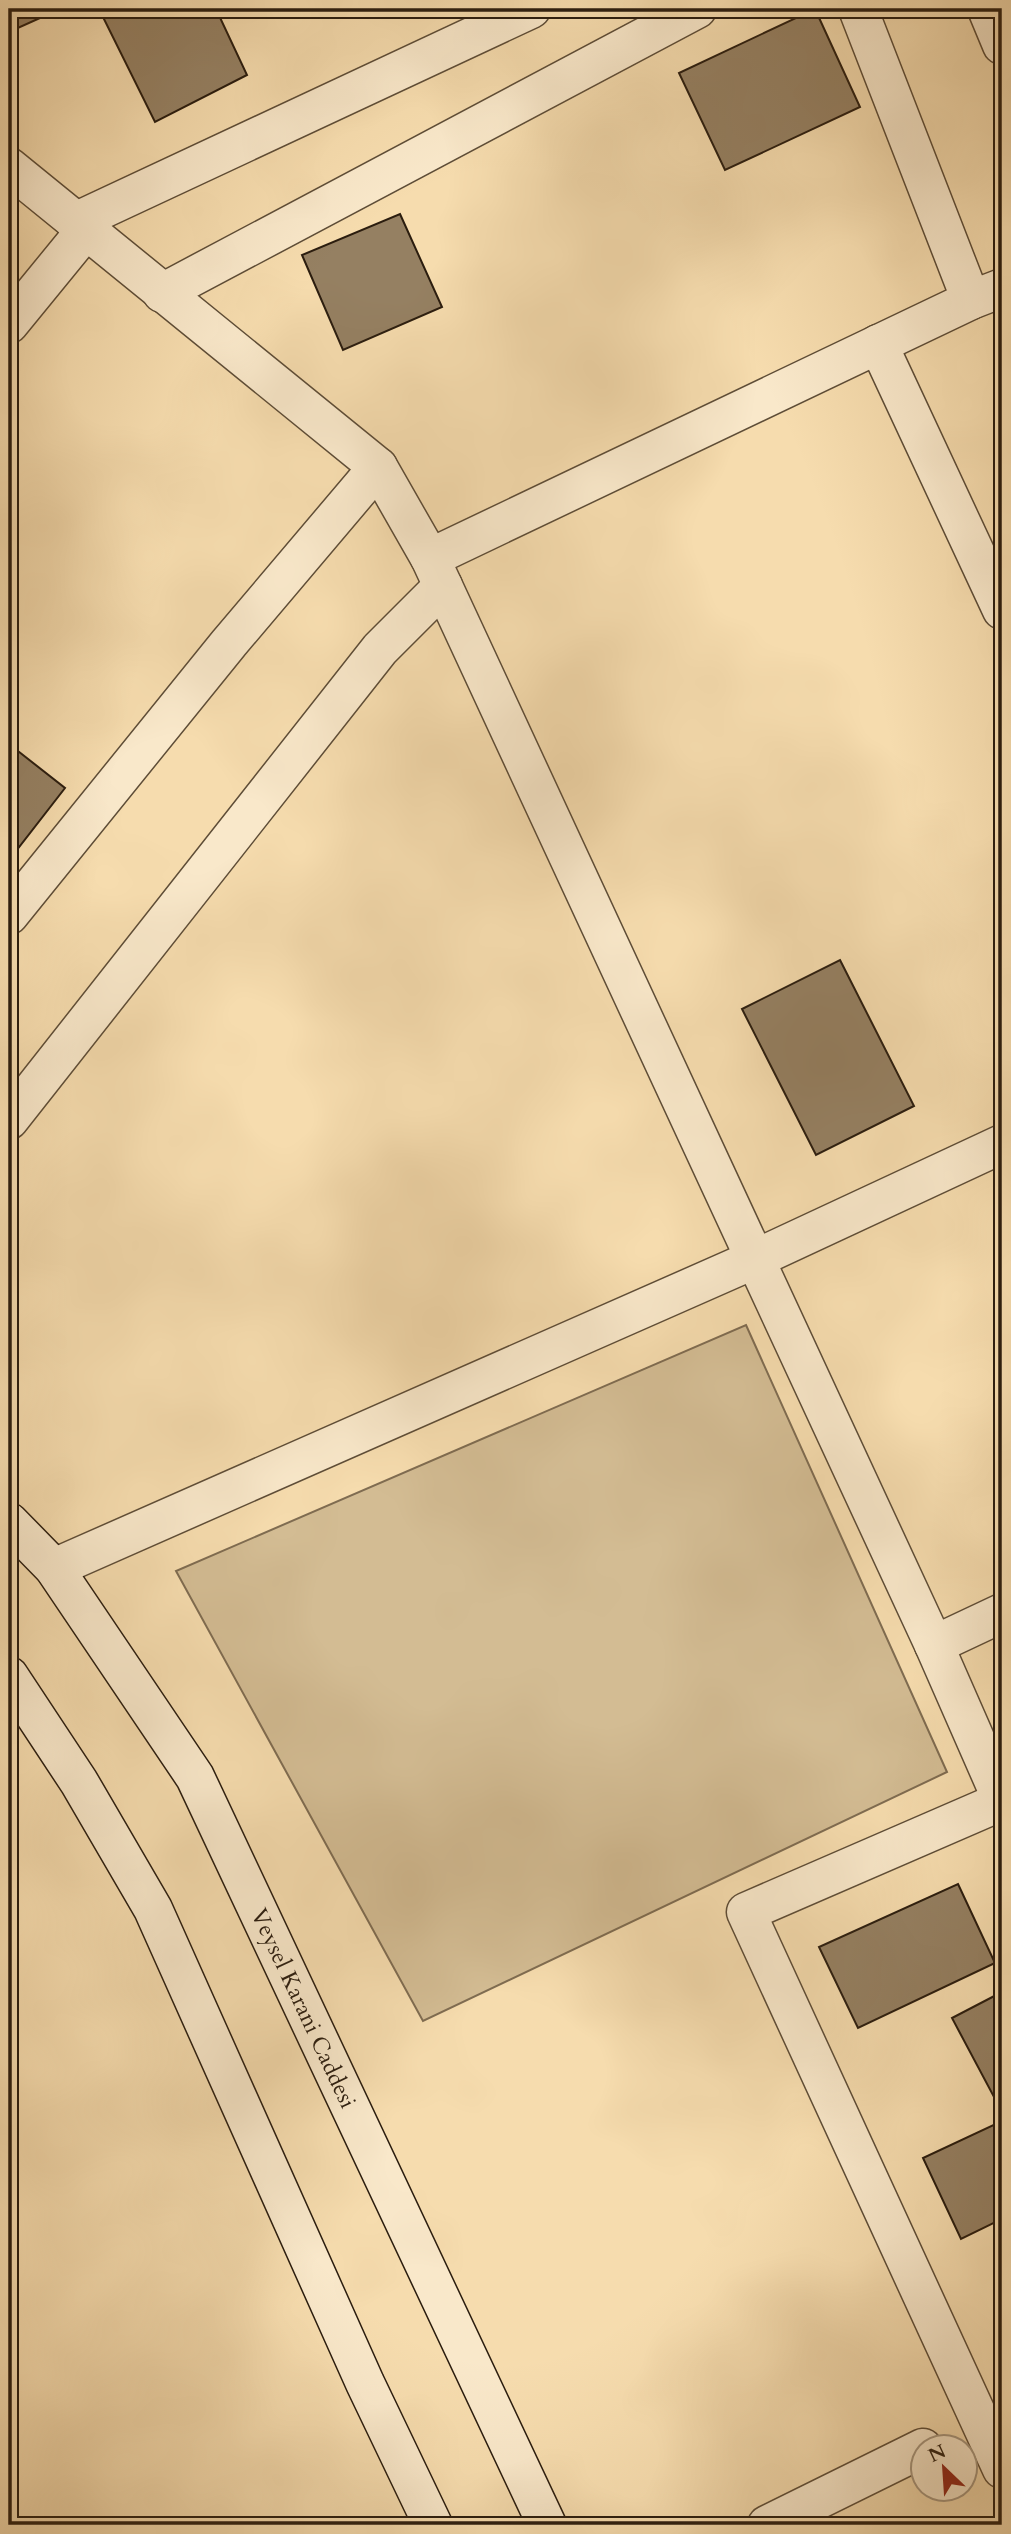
<svg xmlns="http://www.w3.org/2000/svg" width="1011" height="2534" font-family="Cardo,serif">
<style>
.green{fill:#d3bc93;stroke:#7f6c51;stroke-width:2}
.building{fill:#958062;stroke:#2b1d0f;stroke-width:2}
.lines{fill:none;stroke-linecap:round;stroke-linejoin:round}
.minor-casing{stroke:#5e4d37;stroke-width:41}
.secondary-casing{stroke:#2b1d0f;stroke-width:41}
.minor{stroke:#f9e8ca;stroke-width:38}
.secondary{stroke:#f9e8ca;stroke-width:38}
.labels{text-anchor:middle;stroke-width:6;stroke-linejoin:round;paint-order:stroke}
.street-label{font-size:23px;fill:#2b1d0f;stroke:#f9e8ca}
</style>
<rect width="100%" height="100%" fill="#f6dcae"/>
<filter id="stains"><feTurbulence type="fractalNoise" baseFrequency=".00286" numOctaves="4"/><feColorMatrix values="0 0 0 0 .2 0 0 0 0 .09 0 0 0 0 .02 0 0 0 .5 -.17"/></filter>
<radialGradient id="worn" r=".72"><stop offset=".6" stop-color="#630" stop-opacity="0"/><stop offset="1" stop-color="#630" stop-opacity=".3"/></radialGradient>
<!-- green -->
<path class="green" d="M746 1325 947 1772 423 2021 176 1571Z"/>
<!-- building -->
<g class="building">
<path d="M9 9H60L9 32Z"/>
<path d="M99 9H216L247 75 155 122Z"/>
<path d="M815 9 860 107 725 170 679 73Z"/>
<path d="M400 214 442 307 343 350 302 255Z"/>
<path d="M9 744 65 788 9 860Z"/>
<path d="M840 960 914 1106 816 1155 742 1009Z"/>
<path d="M958 1884 995 1963 858 2028 819 1947Z"/>
<path d="M1002 1992V2093L994 2097 952 2018Z"/>
<path d="M1002 2121V2219L961 2239 923 2158Z"/>
</g>
<g class="lines">
<!-- minor casing -->
<g class="minor-casing">
<g id="minor">
<path d="M858 9 971 300"/>
<path d="M987 9 1002 45"/>
<path d="M9 167 378 467 430 558 934 1645 1002 1800"/>
<path d="M75 222 531 9"/>
<path d="M162 293 697 9"/>
<path d="M9 324 85 231"/>
<path d="M878 344 1002 610"/>
<path d="M430 558 971 300 1002 288"/>
<path d="M9 915 229 643 378 467"/>
<path d="M9 1120 380 649 443 586"/>
<path d="M54 1568 755 1259 1002 1144"/>
<path d="M934 1645 1002 1613"/>
<path d="M1002 1801 746 1912 1002 2469"/>
<path d="M767 2525 923 2448"/>
</g>
</g>
<!-- secondary casing -->
<g class="secondary-casing">
<g id="secondary">
<path d="M9 1522 54 1568 195 1777 547 2525"/>
<path d="M9 1676 79 1782 153 1909 365 2383 433 2525"/>
</g>
</g>
<!-- minor -->
<use href="#minor" class="minor"/>
<!-- secondary -->
<use href="#secondary" class="secondary"/>
</g>
<g class="labels">
<!-- street labels -->
<g class="street-label">
<text transform="translate(304 2008) rotate(65)" y="8">Veysel Karani Caddesi</text>
</g>
</g>
<!-- margin -->
<rect width="1011" height="2534" fill="none" stroke="#f6dcae" stroke-width="35"/>
<rect x="10" y="10" width="990" height="2513" fill="none" stroke="#2b1d0f" stroke-width="3.5"/>
<rect x="18" y="18" width="976" height="2499" fill="none" stroke="#2b1d0f" stroke-width="2"/>
<!-- north arrow -->
<g transform="translate(944 2468) rotate(335)"><circle r="33" fill="#f9e8ca" stroke="#a7977f" stroke-width="2"/>
<path d="M0-5L12 26L0 18L-12 26Z" fill="#8f2418"/>
<text y="-10" font-size="19" font-weight="bold" text-anchor="middle" fill="#2b1d0f">N</text>
</g>
<rect width="100%" height="100%" filter="url(#stains)"/>
<rect width="100%" height="100%" fill="url(#worn)"/>
</svg>
